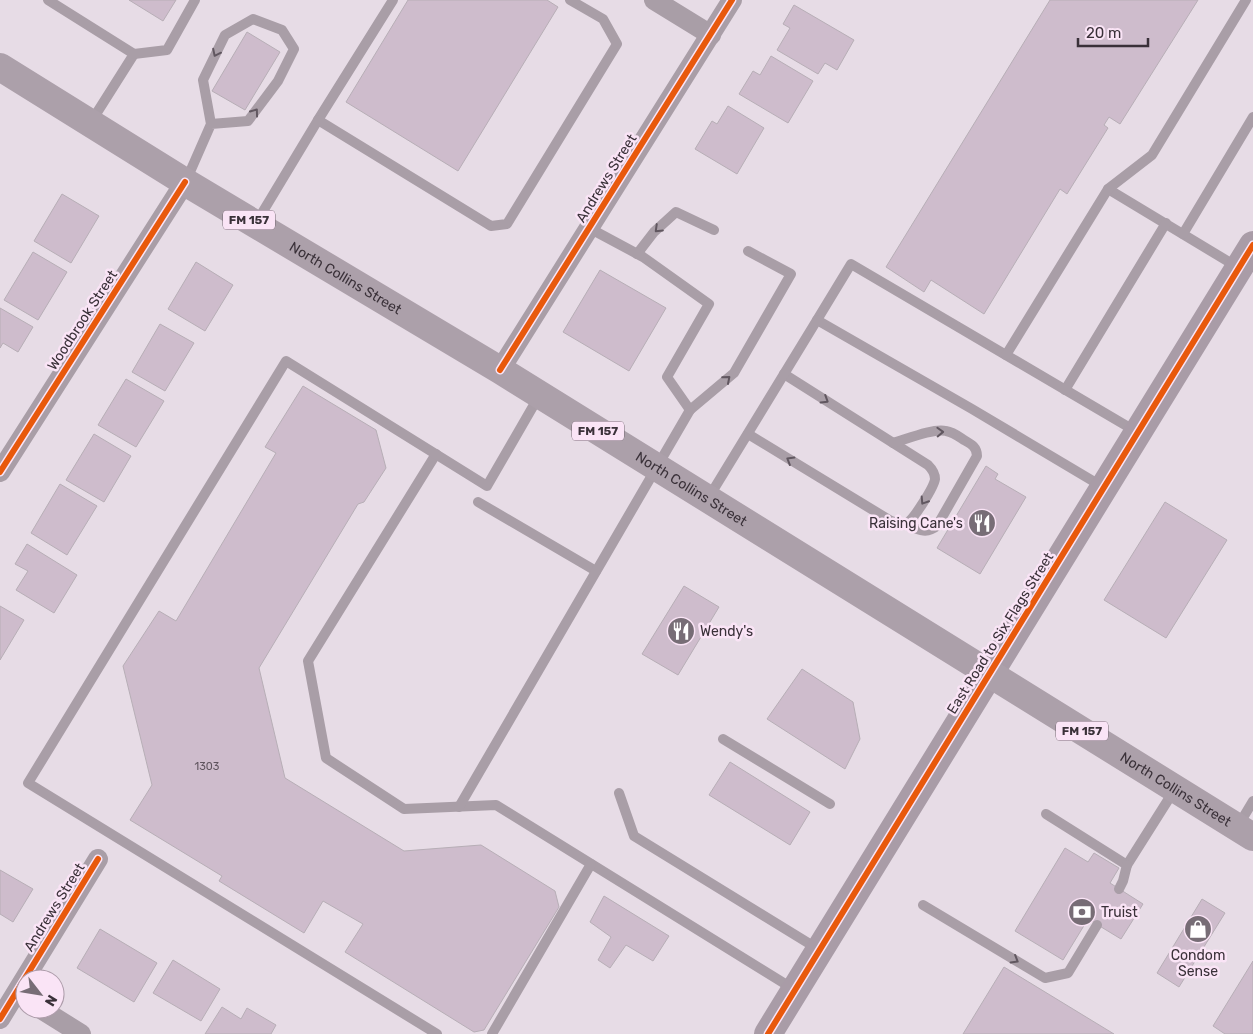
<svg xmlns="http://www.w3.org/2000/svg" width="1253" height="1034" font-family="Rubik,sans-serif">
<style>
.building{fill:#cebccc;stroke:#b7aeb6}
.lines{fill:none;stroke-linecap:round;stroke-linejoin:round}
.lane{stroke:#a99ea7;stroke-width:10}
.street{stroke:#a99ea7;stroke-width:20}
.secondary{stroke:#a99ca7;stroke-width:28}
.primary{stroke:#aca0aa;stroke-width:28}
.cycleway-casing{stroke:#fae4f6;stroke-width:9}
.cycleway{stroke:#e8590c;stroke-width:6}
.oneway{stroke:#615760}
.labels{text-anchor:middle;stroke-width:5;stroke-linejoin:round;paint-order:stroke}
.number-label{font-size:11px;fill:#5f545e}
.shield{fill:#fae4f6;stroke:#746772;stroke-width:1}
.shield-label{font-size:12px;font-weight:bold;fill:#3a3139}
.street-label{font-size:14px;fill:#3a3139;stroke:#fae4f6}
.poi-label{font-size:14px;fill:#3a3139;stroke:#fae4f6;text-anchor:start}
</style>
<rect width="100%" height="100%" fill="#e7dce6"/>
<!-- building -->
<g class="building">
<path d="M129 0H176L163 21Z"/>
<path d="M408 0H547L558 7 458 171 346 102Z"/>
<path d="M1050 0H1198L1120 124 1109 117 1104 125 1108 128 1067 194 1060 189 984 314 931 280 924 292 886 267Z"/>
<path d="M794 5 854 40 837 70 825 63 818 74 777 50 790 28 783 24Z"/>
<path d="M247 32 280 52 245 110 212 91Z"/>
<path d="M771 56 813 81 788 123 739 94 753 71 760 75Z"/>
<path d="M728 106 764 128 737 174 695 149 712 121 717 124Z"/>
<path d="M62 194 99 216 71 263 34 241Z"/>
<path d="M33 252 67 272 38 320 4 300Z"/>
<path d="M196 262 233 285 205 331 168 309Z"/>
<path d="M600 270 666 308 629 371 563 332Z"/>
<path d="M0 308 33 327 18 352 3 343 0 348Z"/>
<path d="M160 324 194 343 165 391 132 372Z"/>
<path d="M126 379 164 401 136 447 98 425Z"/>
<path d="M303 386 376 430 386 468 364 502 358 504 259 668 285 778 404 851 481 845 555 891 559 907 484 1030 474 1032 345 952 363 924 323 901 304 933 219 881 222 876 130 820 152 785 123 666 159 611 176 621 276 453 265 447Z"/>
<path d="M94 434 131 456 104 502 66 480Z"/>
<path d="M986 466 998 474 995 479 1026 497 980 574 937 548Z"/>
<path d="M60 484 97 506 67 555 31 533Z"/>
<path d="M1165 502 1227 540 1166 638 1104 600Z"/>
<path d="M27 544 77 575 54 613 16 590 28 571 15 564Z"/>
<path d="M684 586 719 607 678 675 642 654Z"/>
<path d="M0 606 24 620 0 660Z"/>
<path d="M802 669 853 702 860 739 845 769 767 719Z"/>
<path d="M730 762 810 812 790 845 709 795Z"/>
<path d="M1065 848 1088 862 1094 853 1119 868 1110 883 1143 904 1121 939 1088 919 1063 960 1015 931Z"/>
<path d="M0 870 33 889 13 922 0 914Z"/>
<path d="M604 896 669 936 653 961 626 945 610 968 598 960 611 937 590 922Z"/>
<path d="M1202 899 1225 913 1179 987 1157 973Z"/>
<path d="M100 929 157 963 134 1002 77 968Z"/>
<path d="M173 960 220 989 201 1021 153 993Z"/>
<path d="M1253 961V1034H1225L1213 1026Z"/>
<path d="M1004 967 1114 1034H963Z"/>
<path d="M222 1007 241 1019 247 1008 276 1025 271 1034H205Z"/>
</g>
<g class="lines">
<!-- lane -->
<g class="lane">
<path d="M48 0 134 54 91 122"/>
<path d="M134 54 167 50 195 0"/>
<path d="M318 120 393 0"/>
<path d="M186 181 211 124 203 80 225 35 253 19 282 30 294 49 278 81 248 121 211 124"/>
<path d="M1108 189 1239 268"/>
<path d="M256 223 318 120 491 226 507 224 617 44 603 19 570 0"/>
<path d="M1183 234 1253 117"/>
<path d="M637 254 654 232 676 212 714 230"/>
<path d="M817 320 851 264 1137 432"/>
<path d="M1006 355 1108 189 1152 155 1246 0"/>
<path d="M1065 390 1166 223"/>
<path d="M690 410 734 373 791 274 748 251"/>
<path d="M748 434 891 521C896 523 901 525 907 523 914 519 934 487 935 479 935 473 932 469 928 465L784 374"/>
<path d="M893 443C907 439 933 428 946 431 953 432 958 436 964 440 971 444 977 447 977 456L937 526C926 535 917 529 905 524"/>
<path d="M436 454 308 661 326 758 404 809 496 805 795 990"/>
<path d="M709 497 817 320 972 409 1103 487"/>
<path d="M478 502 596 571"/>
<path d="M723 739 830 804"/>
<path d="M619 793 634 836 818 949"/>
<path d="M459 807 690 410 667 377 709 304 643 257 589 228"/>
<path d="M1046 814 1127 865 1175 789"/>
<path d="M1238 826 1253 801"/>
<path d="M1119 889 1123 881 1127 865"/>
<path d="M923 905 1045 978 1068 973 1097 925"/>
<path d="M437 1034 28 783 286 361 487 486 539 396"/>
<path d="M492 1034 591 864"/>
</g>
<!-- street -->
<g class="street">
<path d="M654 0 711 35"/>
<path d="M500 370 732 0"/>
<path d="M0 472 185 182"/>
<path d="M41 1009 81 1034"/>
<path d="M0 1019 98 859"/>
</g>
<!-- secondary -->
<path class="secondary" d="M768 1034 1253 245"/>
<!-- primary -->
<path class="primary" id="s1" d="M0 67 185 182 500 370 1253 837"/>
<!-- cycleway casing -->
<g class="cycleway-casing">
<g id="cycleway">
<path d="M500 370 732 0"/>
<path d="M0 472 185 182"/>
<path d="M0 1019 98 859"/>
<path d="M768 1034 1253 245"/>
</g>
</g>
<!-- cycleway -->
<use href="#cycleway" class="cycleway"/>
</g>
<!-- one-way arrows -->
<defs><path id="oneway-chevron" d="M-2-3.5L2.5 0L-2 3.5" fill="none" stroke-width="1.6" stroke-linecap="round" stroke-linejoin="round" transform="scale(1.25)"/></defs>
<g class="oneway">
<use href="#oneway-chevron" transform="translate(216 53) rotate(116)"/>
<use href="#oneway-chevron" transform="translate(255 112) rotate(-54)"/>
<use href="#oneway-chevron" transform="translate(658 229) rotate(136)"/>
<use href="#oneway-chevron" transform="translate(727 379) rotate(-41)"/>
<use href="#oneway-chevron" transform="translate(825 400) rotate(32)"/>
<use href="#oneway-chevron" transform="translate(940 432) rotate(-2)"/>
<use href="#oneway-chevron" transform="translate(790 460) rotate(-149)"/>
<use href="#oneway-chevron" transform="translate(924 501) rotate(123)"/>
<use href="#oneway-chevron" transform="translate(1015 960) rotate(31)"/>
</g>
<!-- icons -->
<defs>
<g id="restaurant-disc" transform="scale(1.4375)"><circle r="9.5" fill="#776d76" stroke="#fae4f6"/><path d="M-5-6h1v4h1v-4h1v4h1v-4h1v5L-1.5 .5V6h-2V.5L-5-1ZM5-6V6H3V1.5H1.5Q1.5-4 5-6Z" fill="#fff"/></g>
<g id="bank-disc" transform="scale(1.4375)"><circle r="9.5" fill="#776d76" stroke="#fae4f6"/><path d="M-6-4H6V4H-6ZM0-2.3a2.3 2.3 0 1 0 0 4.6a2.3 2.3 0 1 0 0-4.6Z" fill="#fff"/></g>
<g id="shop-disc" transform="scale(1.4375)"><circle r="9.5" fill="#776d76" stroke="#fae4f6"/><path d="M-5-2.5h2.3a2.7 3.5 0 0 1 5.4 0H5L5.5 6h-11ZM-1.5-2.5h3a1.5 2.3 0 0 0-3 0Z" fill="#fff"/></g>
</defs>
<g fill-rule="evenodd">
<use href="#restaurant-disc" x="982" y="523"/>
<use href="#restaurant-disc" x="681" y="631"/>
<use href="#bank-disc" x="1082" y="912"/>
<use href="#shop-disc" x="1198" y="929"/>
</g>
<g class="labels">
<!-- number labels -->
<g class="number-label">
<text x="207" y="770">1303</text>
</g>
<!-- shield labels -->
<g class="shield">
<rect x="223" y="210.5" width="52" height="19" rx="4"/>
<rect x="572" y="421.5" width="52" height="19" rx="4"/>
<rect x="1056" y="721.5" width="52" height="19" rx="4"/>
</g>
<g class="shield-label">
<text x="249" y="224">FM 157</text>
<text x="598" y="435">FM 157</text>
<text x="1082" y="735">FM 157</text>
</g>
<!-- street labels -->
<g class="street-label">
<text transform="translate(606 178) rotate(-58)" y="5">Andrews Street</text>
<text dy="5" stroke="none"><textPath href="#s1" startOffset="405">North Collins Street</textPath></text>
<text transform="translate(82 320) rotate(-57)" y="5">Woodbrook Street</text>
<text dy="5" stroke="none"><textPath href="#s1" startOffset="810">North Collins Street</textPath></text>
<text transform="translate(1000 633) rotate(-58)" y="5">East Road to Six Flags Street</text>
<text dy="5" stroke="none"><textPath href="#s1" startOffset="1380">North Collins Street</textPath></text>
<text transform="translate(54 907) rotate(-58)" y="5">Andrews Street</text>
</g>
<!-- poi labels -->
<g class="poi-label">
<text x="963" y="528" text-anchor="end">Raising Cane's</text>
<text x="700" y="636">Wendy's</text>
<text x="1101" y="917">Truist</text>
<text x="1198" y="960" text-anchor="middle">Condom<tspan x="1198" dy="16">Sense</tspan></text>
</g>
</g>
<!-- north arrow -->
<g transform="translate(40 994) rotate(121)"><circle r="24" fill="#fae4f6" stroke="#ad9caa"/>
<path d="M0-4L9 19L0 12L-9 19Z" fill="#776d76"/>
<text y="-8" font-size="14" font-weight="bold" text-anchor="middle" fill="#3a3139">N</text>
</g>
<!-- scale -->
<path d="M1078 38v8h70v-8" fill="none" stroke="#3a3139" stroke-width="2.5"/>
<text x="1086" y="38" font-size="15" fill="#3a3139" stroke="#fae4f6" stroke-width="4" paint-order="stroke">20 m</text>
</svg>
